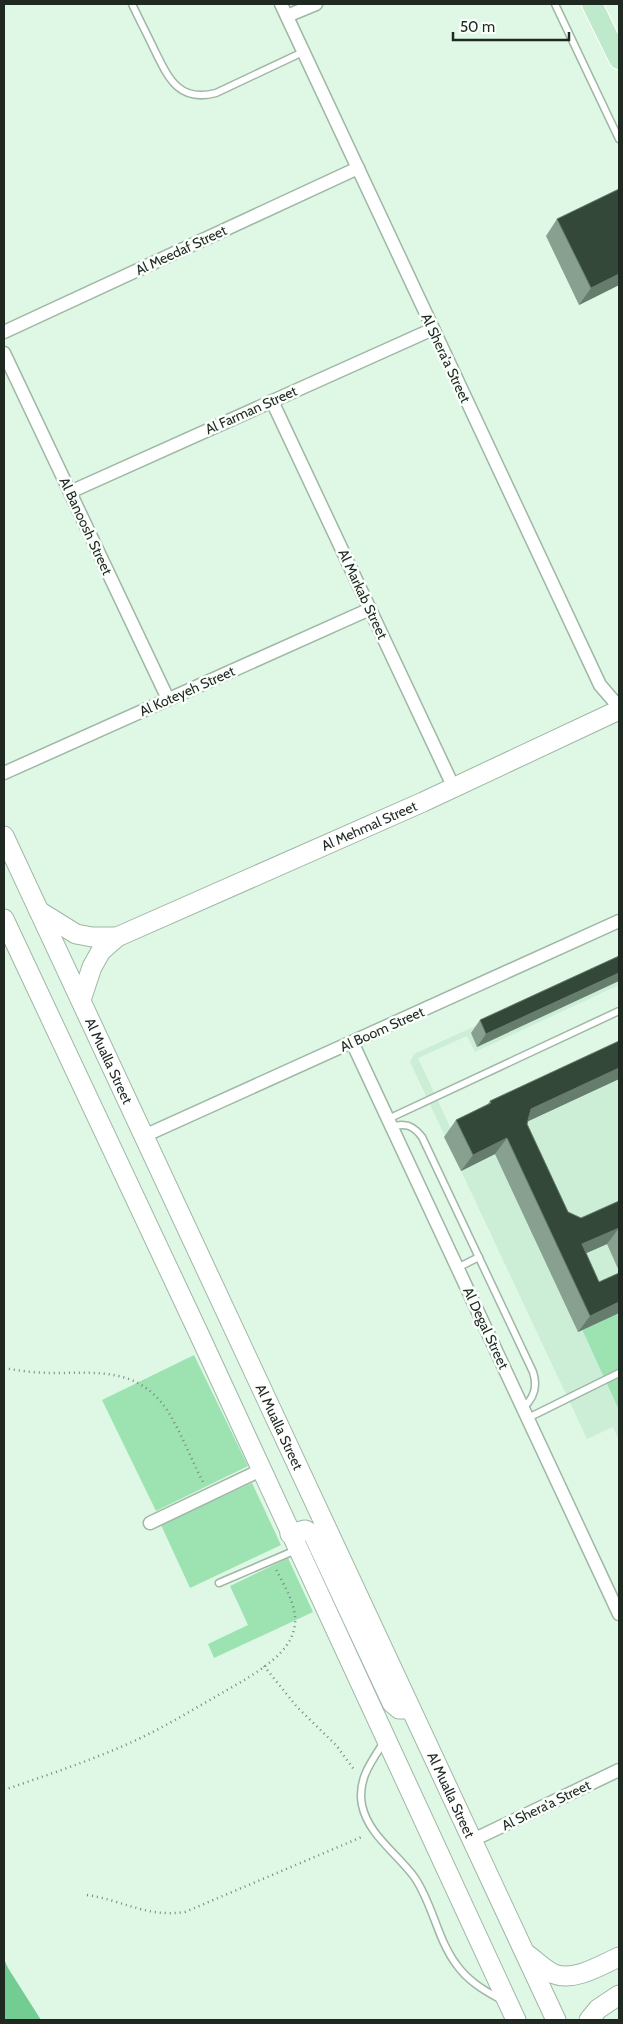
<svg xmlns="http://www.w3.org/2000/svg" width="623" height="2024" font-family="Cabin,sans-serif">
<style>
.built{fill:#cdeed6}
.green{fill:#9ce3b1}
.water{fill:#73cc91}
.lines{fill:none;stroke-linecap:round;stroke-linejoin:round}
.lane-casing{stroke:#9fb7a5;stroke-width:9}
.street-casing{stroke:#9fb7a5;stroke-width:15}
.secondary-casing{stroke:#9fb7a5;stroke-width:21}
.primary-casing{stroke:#fff;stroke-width:22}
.path{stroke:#76887b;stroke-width:2.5;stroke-dasharray:1 4;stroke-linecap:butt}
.lane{stroke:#fff;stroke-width:6}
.street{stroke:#fff;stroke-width:12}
.secondary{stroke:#fff;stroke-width:19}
.primary{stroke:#bee9cb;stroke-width:20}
.wall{fill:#88a08f}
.shaded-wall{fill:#667d6d}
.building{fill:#334839;stroke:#667d6d}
.labels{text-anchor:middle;stroke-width:5;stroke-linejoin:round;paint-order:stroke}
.street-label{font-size:14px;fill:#1f2922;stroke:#fafffb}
</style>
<rect width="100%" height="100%" fill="#def8e5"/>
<!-- built -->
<path class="built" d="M619 960V985L475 1052 467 1036 418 1058 451 1129 619 1051V1441L613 1427 587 1439 410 1062 414 1054Z"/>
<!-- green -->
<g class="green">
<path d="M619 1310V1410L581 1327Z"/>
<path d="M194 1355 248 1466 156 1511 102 1400Z"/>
<path d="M252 1483 281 1545 190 1588 161 1525Z"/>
<path d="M288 1558 313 1612 214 1658 208 1644 248 1625 230 1586Z"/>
</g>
<!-- water -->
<path class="water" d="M4 1959 8 1968 41 2020H4Z"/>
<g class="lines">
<!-- lane casing -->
<g class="lane-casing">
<g id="lane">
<path d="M132 4C139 19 147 34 154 49 168 77 178 103 216 93L303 52"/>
<path d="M555 4 619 139"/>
<path d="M388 1119 619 1011"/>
<path d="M392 1127C405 1122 414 1126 422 1137L533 1372C538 1387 534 1398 523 1408"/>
<path d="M457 1268 479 1257"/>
<path d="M528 1418 619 1373"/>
<path d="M219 1583 296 1550"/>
<path d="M384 1742C371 1762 357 1780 362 1805 368 1835 398 1854 415 1878 433 1905 437 1938 456 1964 467 1980 483 1990 500 1999"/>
</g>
</g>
<!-- street casing -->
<g class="street-casing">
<g id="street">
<path d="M281 4 600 685 619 707"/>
<path d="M287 16 316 4"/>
<path d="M4 332 358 168"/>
<path d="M4 353 168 699"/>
<path d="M272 401 454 788"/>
<path d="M70 492 433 329"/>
<path d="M4 773 370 609"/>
<path d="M352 1042 619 1614"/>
<path d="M144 1136 619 921"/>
<path d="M150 1523 261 1470"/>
<path d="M473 1840 619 1770"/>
</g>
</g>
<!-- secondary casing -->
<g class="secondary-casing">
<g id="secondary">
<path id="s1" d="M4 836 556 2020"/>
<path d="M39 911 76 934 92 937H117"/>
<path d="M4 919 199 1334 516 2020"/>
<path id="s2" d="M81 1000 92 967 101 951 117 937 423 802 619 710"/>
<path d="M290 1534 305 1530 313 1534 392 1703 399 1709H410"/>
<path d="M528 1955C536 1961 545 1970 554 1974 574 1982 601 1965 619 1957"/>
<path d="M589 2020 598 2009 619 1995"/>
</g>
</g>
<!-- primary casing -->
<g class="primary-casing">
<path id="primary" d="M592 4 619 59"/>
</g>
<!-- path -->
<g class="path">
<path d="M4 1368C20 1371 37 1373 53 1373 97 1373 138 1367 167 1410 181 1432 191 1459 203 1482"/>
<path d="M264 1666 297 1707 336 1745 355 1771"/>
<path d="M4 1790C47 1775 90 1761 132 1742 163 1728 192 1710 222 1693 244 1680 285 1659 293 1633 301 1611 285 1588 276 1569"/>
<path d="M87 1895C122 1900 148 1918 185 1912L364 1836"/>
</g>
<!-- lane -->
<use href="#lane" class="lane"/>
<!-- street -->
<use href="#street" class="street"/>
<!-- secondary -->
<use href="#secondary" class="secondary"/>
<!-- primary -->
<use href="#primary" class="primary"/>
</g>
<!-- wall -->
<g class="wall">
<path d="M619 189V285L579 305 546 236 557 219Z"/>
<path d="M619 956 477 1047 471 1033 480 1020Z"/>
<path d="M619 1041V1079L528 1121 527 1124 568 1212 581 1218 619 1201V1271L607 1244 586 1253 599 1282 619 1273V1313L578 1332 495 1154 461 1171 444 1137 456 1120 488 1104 490 1101Z"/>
</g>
<!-- shaded-wall -->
<g class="shaded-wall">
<path d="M619 274V285L579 305 591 288Z"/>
<path d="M619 973V981L477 1047 486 1034Z"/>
<path d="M619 1068V1079L520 1125 531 1109Z"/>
<path d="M507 1138 495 1154 461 1171 473 1155Z"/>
<path d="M619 1228 607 1244 571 1260 582 1244Z"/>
<path d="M619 1302V1313L578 1332 590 1316Z"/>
</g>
<!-- building -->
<g class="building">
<path d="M619 189V274L591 288 557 219Z"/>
<path d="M619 956V973L486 1034 480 1020Z"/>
<path d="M619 1041V1068L531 1109 527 1124 568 1212 581 1218 619 1201V1228L582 1244 599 1282 619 1273V1302L590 1316 507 1138 473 1155 456 1120 491 1103 490 1101Z"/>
</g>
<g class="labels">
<!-- street labels -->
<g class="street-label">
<text transform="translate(181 250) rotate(-25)" y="5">Al Meedaf Street</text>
<text transform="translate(446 358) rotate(65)" y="5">Al Shera'a Street</text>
<text transform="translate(251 410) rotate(-24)" y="5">Al Farman Street</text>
<text transform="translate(86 526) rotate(65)" y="5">Al Banoosh Street</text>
<text transform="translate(363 594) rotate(65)" y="5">Al Markab Street</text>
<text transform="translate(187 691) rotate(-24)" y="5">Al Koteyeh Street</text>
<text dy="5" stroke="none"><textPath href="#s2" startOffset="350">Al Mehmal Street</textPath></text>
<text transform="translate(382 1029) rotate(-24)" y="5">Al Boom Street</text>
<text dy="5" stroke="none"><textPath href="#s1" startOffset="248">Al Mualla Street</textPath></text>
<text transform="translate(486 1328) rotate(65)" y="5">Al Degal Street</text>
<text dy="5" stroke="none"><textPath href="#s1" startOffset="652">Al Mualla Street</textPath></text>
<text dy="5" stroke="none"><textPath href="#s1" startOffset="1058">Al Mualla Street</textPath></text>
<text transform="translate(546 1805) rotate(-26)" y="5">Al Shera'a Street</text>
</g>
</g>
<!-- border -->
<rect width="623" height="2024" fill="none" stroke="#1f2922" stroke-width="10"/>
<!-- scale -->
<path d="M453 32v8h116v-8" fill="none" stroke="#1f2922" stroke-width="2.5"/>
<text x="460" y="32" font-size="15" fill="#1f2922" stroke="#fafffb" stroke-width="4" paint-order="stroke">50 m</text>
</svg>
